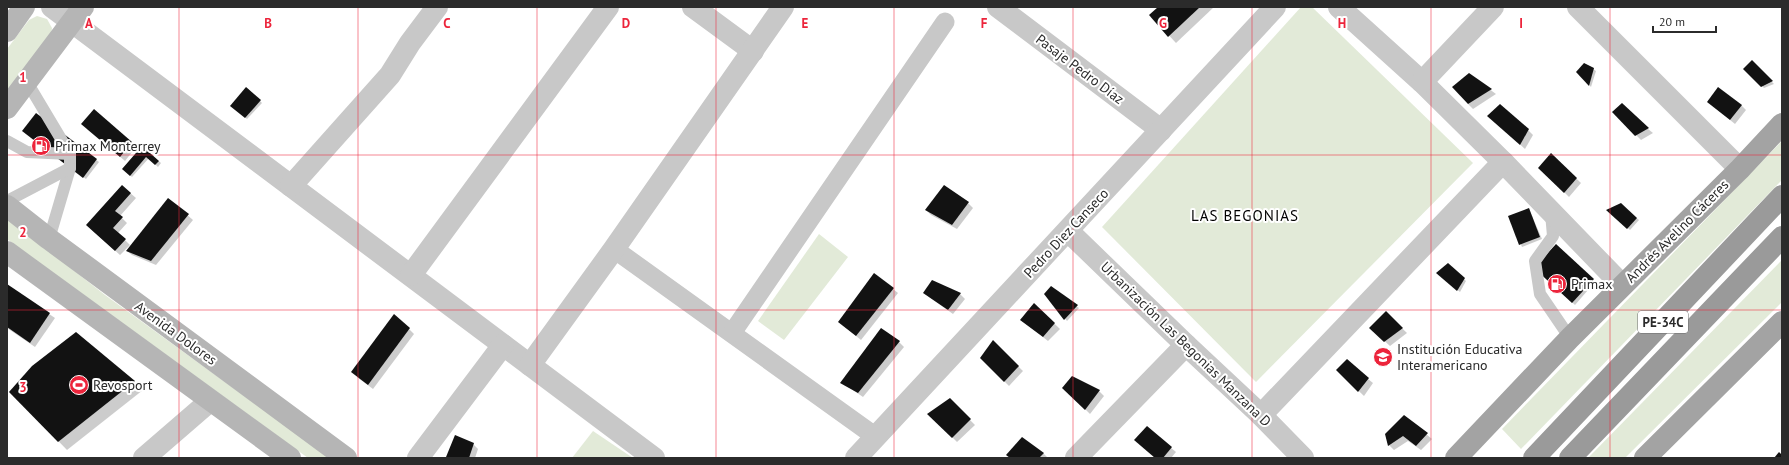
<svg xmlns="http://www.w3.org/2000/svg" width="1789" height="465" font-family="'PT Sans',sans-serif">
<style>
.green{fill:#e2ead8}
.shadow{fill:#0003}
.building{fill:#121212}
.lines{fill:none;stroke-linecap:round;stroke-linejoin:round}
.service{stroke:#c8c8c8;stroke-width:12}
.pedestrian{stroke:#c8c8c8;stroke-width:19}
.minor{stroke:#c8c8c8;stroke-width:22}
.tertiary{stroke:#c8c8c8;stroke-width:22}
.secondary{stroke:#b5b5b5;stroke-width:22}
.primary{stroke:#a3a3a3;stroke-width:22}
.trunk{stroke:#9a9a9a;stroke-width:22}
.grid{fill:none;stroke:#ec243b;stroke-width:1;stroke-opacity:0.55}
.labels{text-anchor:middle;stroke-width:4;stroke-linejoin:round;paint-order:stroke}
.shield{fill:#fff;stroke:#6b6b6b;stroke-width:1}
.shield-label{font-size:13px;font-weight:bold;fill:#2b2b2b}
.street-label{font-size:14px;fill:#2b2b2b;stroke:#fff}
.poi-label{font-size:14px;fill:#2b2b2b;stroke:#fff;text-anchor:start}
.neighbourhood-label{font-size:15px;letter-spacing:1px;fill:#000;stroke:#fff}
.grid-label{font-size:13px;text-anchor:middle;font-weight:bold;fill:#ec243b;stroke:#fff;stroke-width:4;stroke-linejoin:round;paint-order:stroke}
</style>
<rect width="100%" height="100%" fill="#fff"/>
<!-- green -->
<g class="green">
<path d="M1301 7H1312L1473 163 1256 382 1102 227Z"/>
<path d="M37 16 47 19 52 28 51 36 7 96V49L29 20Z"/>
<path d="M1782 141V180L1521 449 1502 429Z"/>
<path d="M7 218 105 295 330 458H308L7 239Z"/>
<path d="M819 234 848 257 784 340 758 321Z"/>
<path d="M1782 260V302L1625 458H1588Z"/>
<path d="M593 431 633 458H572Z"/>
</g>
<!-- shadow -->
<g class="shadow">
<path d="M1159 7H1214L1176 43 1150 15Z"/>
<path d="M1752 62 1774 84 1764 88 1745 69Z"/>
<path d="M1593 69 1596 71 1591 87 1578 72Z"/>
<path d="M1469 74 1496 94 1473 109 1468 104Z"/>
<path d="M247 88 262 103 247 119 232 106Z"/>
<path d="M1622 104 1648 129 1653 133 1641 140 1613 112Z"/>
<path d="M1741 105 1746 110 1735 124 1713 106Z"/>
<path d="M94 110 136 147 125 161 87 128Z"/>
<path d="M36 114 99 162 86 179 26 133Z"/>
<path d="M1494 121 1528 130 1533 135 1525 149Z"/>
<path d="M142 147 161 163 158 167 149 158 132 177 123 169Z"/>
<path d="M1551 154 1581 183 1569 197 1540 168Z"/>
<path d="M122 186 136 198 120 216 127 223 118 233 130 245 120 255 92 230Z"/>
<path d="M169 199 193 220 156 265 132 255 127 251Z"/>
<path d="M968 203 973 208 957 229 931 215 926 210Z"/>
<path d="M1620 204 1639 220 1630 230 1608 210Z"/>
<path d="M1529 209 1542 239 1522 247 1509 216Z"/>
<path d="M1556 246 1595 282 1575 305 1535 268Z"/>
<path d="M1448 264 1466 281 1460 292 1440 275Z"/>
<path d="M933 282 960 294 965 299 953 314 929 297Z"/>
<path d="M7 285 55 318 35 347 7 328Z"/>
<path d="M1051 288 1079 308 1067 321 1046 295Z"/>
<path d="M893 289 898 293 861 340 845 327Z"/>
<path d="M1034 304 1060 329 1048 341 1021 320Z"/>
<path d="M1386 313 1407 333 1390 346 1370 328Z"/>
<path d="M409 329 414 334 373 389 357 377Z"/>
<path d="M76 333 143 390 67 450 11 392Z"/>
<path d="M899 342 904 347 863 397 841 382Z"/>
<path d="M993 342 1023 371 1009 386 981 358Z"/>
<path d="M1337 370 1368 379 1373 383 1364 396Z"/>
<path d="M1064 388 1099 391 1104 396 1090 414Z"/>
<path d="M950 400 975 425 957 442 929 414Z"/>
<path d="M1404 416 1432 439 1421 450 1408 441 1394 450 1389 445 1386 434Z"/>
<path d="M1147 428 1176 452 1171 458H1156Z"/>
<path d="M1023 439 1044 454 1048 458H1011Z"/>
<path d="M473 444 478 449 475 458H449L447 457Z"/>
</g>
<!-- building -->
<g class="building">
<path d="M1158 7H1200L1168 37 1149 15Z"/>
<path d="M1752 60 1773 81 1761 87 1743 69Z"/>
<path d="M1584 63 1594 68 1589 86 1576 72Z"/>
<path d="M1469 73 1492 89 1468 104 1452 87Z"/>
<path d="M246 87 261 100 245 118 230 106Z"/>
<path d="M1718 87 1742 105 1730 120 1707 102Z"/>
<path d="M1622 103 1649 128 1635 136 1612 112Z"/>
<path d="M1500 104 1529 129 1520 145 1487 116Z"/>
<path d="M94 109 132 142 120 157 81 124Z"/>
<path d="M36 113 97 159 83 178 22 131Z"/>
<path d="M142 146 159 161 155 165 146 157 130 176 122 169Z"/>
<path d="M1551 153 1577 178 1564 193 1538 168Z"/>
<path d="M122 185 131 193 115 211 123 217 113 228 126 239 115 251 86 225Z"/>
<path d="M944 185 969 202 952 225 925 210Z"/>
<path d="M168 198 189 214 151 261 126 251Z"/>
<path d="M1621 203 1637 218 1627 229 1606 210Z"/>
<path d="M1529 208 1540 237 1519 245 1508 216Z"/>
<path d="M1556 244 1594 279 1572 303 1534 268Z"/>
<path d="M1448 263 1465 278 1457 291 1436 273Z"/>
<path d="M874 273 894 288 856 336 838 322Z"/>
<path d="M932 280 961 293 948 310 923 293Z"/>
<path d="M7 284 50 313 30 343 7 327Z"/>
<path d="M1051 286 1078 305 1064 320 1044 294Z"/>
<path d="M1034 303 1055 323 1043 337 1020 320Z"/>
<path d="M1386 311 1403 328 1384 342 1369 328Z"/>
<path d="M394 314 410 328 368 385 351 372Z"/>
<path d="M881 328 900 341 858 393 840 383Z"/>
<path d="M76 332 135 381 58 442 9 392 32 366Z"/>
<path d="M993 340 1019 366 1004 382 980 358Z"/>
<path d="M1347 359 1369 378 1358 392 1336 370Z"/>
<path d="M1072 376 1100 390 1085 410 1062 388Z"/>
<path d="M950 398 971 419 952 438 927 414Z"/>
<path d="M1404 415 1428 433 1416 446 1403 436 1388 446 1385 434Z"/>
<path d="M1147 426 1172 447 1163 458H1155L1134 440Z"/>
<path d="M455 435 474 443 469 458 446 457Z"/>
<path d="M1022 437 1044 453 1039 458H1010L1006 455Z"/>
<path d="M1779 452 1782 455V458H1774Z"/>
</g>
<g class="lines">
<!-- service -->
<g class="service">
<path d="M27 82 70 154V168L49 239"/>
<path d="M7 141 27 152 70 154"/>
<path d="M7 201 70 168"/>
<path d="M1551 213 1553 236 1535 261 1540 294 1570 338"/>
</g>
<!-- pedestrian -->
<g class="pedestrian">
<path d="M614 249 876 437"/>
<path d="M732 333 945 22"/>
</g>
<!-- minor -->
<g class="minor">
<path d="M52 7 654 458"/>
<path d="M693 7 753 51"/>
<path d="M998 7 1161 130"/>
<path d="M1339 7 1422 82 1503 162 1622 285"/>
<path d="M1578 7 1740 169"/>
<path d="M1422 82 1493 7"/>
<path d="M291 186 390 75 410 43 437 7"/>
<path d="M1068 231 1186 345 1261 415 1303 458"/>
<path d="M411 275 608 7"/>
<path d="M530 365 614 249 783 7"/>
<path d="M1261 415 1503 162"/>
<path d="M144 458 210 401"/>
<path d="M418 458 503 345"/>
<path d="M1076 458 1186 345"/>
</g>
<!-- tertiary -->
<path class="tertiary" d="M856 458 1275 7"/>
<!-- secondary -->
<g class="secondary">
<path d="M7 31 24 7"/>
<path d="M7 108 83 7"/>
<path d="M7 206 49 239 346 458"/>
<path d="M7 252 290 458"/>
</g>
<!-- primary -->
<g class="primary">
<path d="M1456 458 1570 338 1740 169 1782 124"/>
<path d="M1645 458 1782 322"/>
</g>
<!-- trunk -->
<g class="trunk">
<path d="M1534 458 1782 196"/>
<path d="M1570 458 1782 237"/>
</g>
</g>
<!-- grid -->
<path class="grid" d="M179 7V458M358 7V458M537 7V458M716 7V458M894 7V458M1073 7V458M1252 7V458M1431 7V458M1610 7V458M7 155H1782M7 310H1782"/>
<!-- icons -->
<defs>
<g id="fuel-disc" transform="scale(1)"><circle r="9.5" fill="#ec243b" stroke="#fff"/><path d="M-5.5-6h7V0h2V4h1.3V-2.5L3-4.5l.8-.8L6-3V5H2.5V1h-1V6h-7ZM-4.2-4.7v3.2H.2V-4.7Z" fill="#fff"/></g>
<g id="school-disc" transform="scale(1)"><circle r="9.5" fill="#ec243b" stroke="#fff"/><path d="M0-5L7-2L0 1L-7-2ZM-4 1L0 2.5L4 1V4Q0 6-4 4Z" fill="#fff"/></g>
<g id="stadium-disc" transform="scale(1)"><circle r="9.5" fill="#ec243b" stroke="#fff"/><path d="M0-5a6.5 5 0 1 0 0 10a6.5 5 0 1 0 0-10ZM-3.5-1.8h7v3.6h-7Z" fill="#fff"/></g>
</defs>
<g fill-rule="evenodd">
<use href="#fuel-disc" x="41" y="146"/>
<use href="#fuel-disc" x="1557" y="284"/>
<use href="#school-disc" x="1383" y="357"/>
<use href="#stadium-disc" x="79" y="385"/>
</g>
<g class="labels">
<!-- shield labels -->
<rect class="shield" x="1638" y="311" width="50" height="22" rx="3"/>
<g class="shield-label">
<text x="1663" y="327">PE-34C</text>
</g>
<!-- street labels -->
<g class="street-label">
<text transform="translate(1080 69) rotate(37)" y="5">Pasaje Pedro Díaz</text>
<text transform="translate(1677 231) rotate(-45)" y="5">Andrés Avelino Cáceres</text>
<text transform="translate(1066 233) rotate(-47)" y="5">Pedro Diez Canseco</text>
<text transform="translate(176 333) rotate(36)" y="5">Avenida Dolores</text>
<text transform="translate(1186 344) rotate(44)" y="5">Urbanización Las Begonias Manzana D</text>
</g>
<!-- poi labels -->
<g class="poi-label">
<text x="55" y="151">Primax Monterrey</text>
<text x="1571" y="289">Primax</text>
<text x="1397" y="354">Institución Educativa<tspan x="1397" dy="16">Interamericano</tspan></text>
<text x="93" y="390">Revosport</text>
</g>
<!-- neighbourhood labels -->
<g class="neighbourhood-label">
<text x="1245" y="221">LAS BEGONIAS</text>
</g>
</g>
<g class="grid-label">
<text x="89" y="28">A</text>
<text x="268" y="28">B</text>
<text x="447" y="28">C</text>
<text x="626" y="28">D</text>
<text x="805" y="28">E</text>
<text x="984" y="28">F</text>
<text x="1163" y="28">G</text>
<text x="1342" y="28">H</text>
<text x="1521" y="28">I</text>
<text x="23" y="82">1</text>
<text x="23" y="237">2</text>
<text x="23" y="392">3</text>
</g>
<!-- border -->
<rect width="1789" height="465" fill="none" stroke="#2b2b2b" stroke-width="16"/>
<!-- scale -->
<path d="M1653 26v6h63v-6" fill="none" stroke="#2b2b2b" stroke-width="2"/>
<text x="1659" y="26" font-size="12" fill="#2b2b2b" stroke="#ffffff" stroke-width="3" paint-order="stroke">20 m</text>
</svg>
